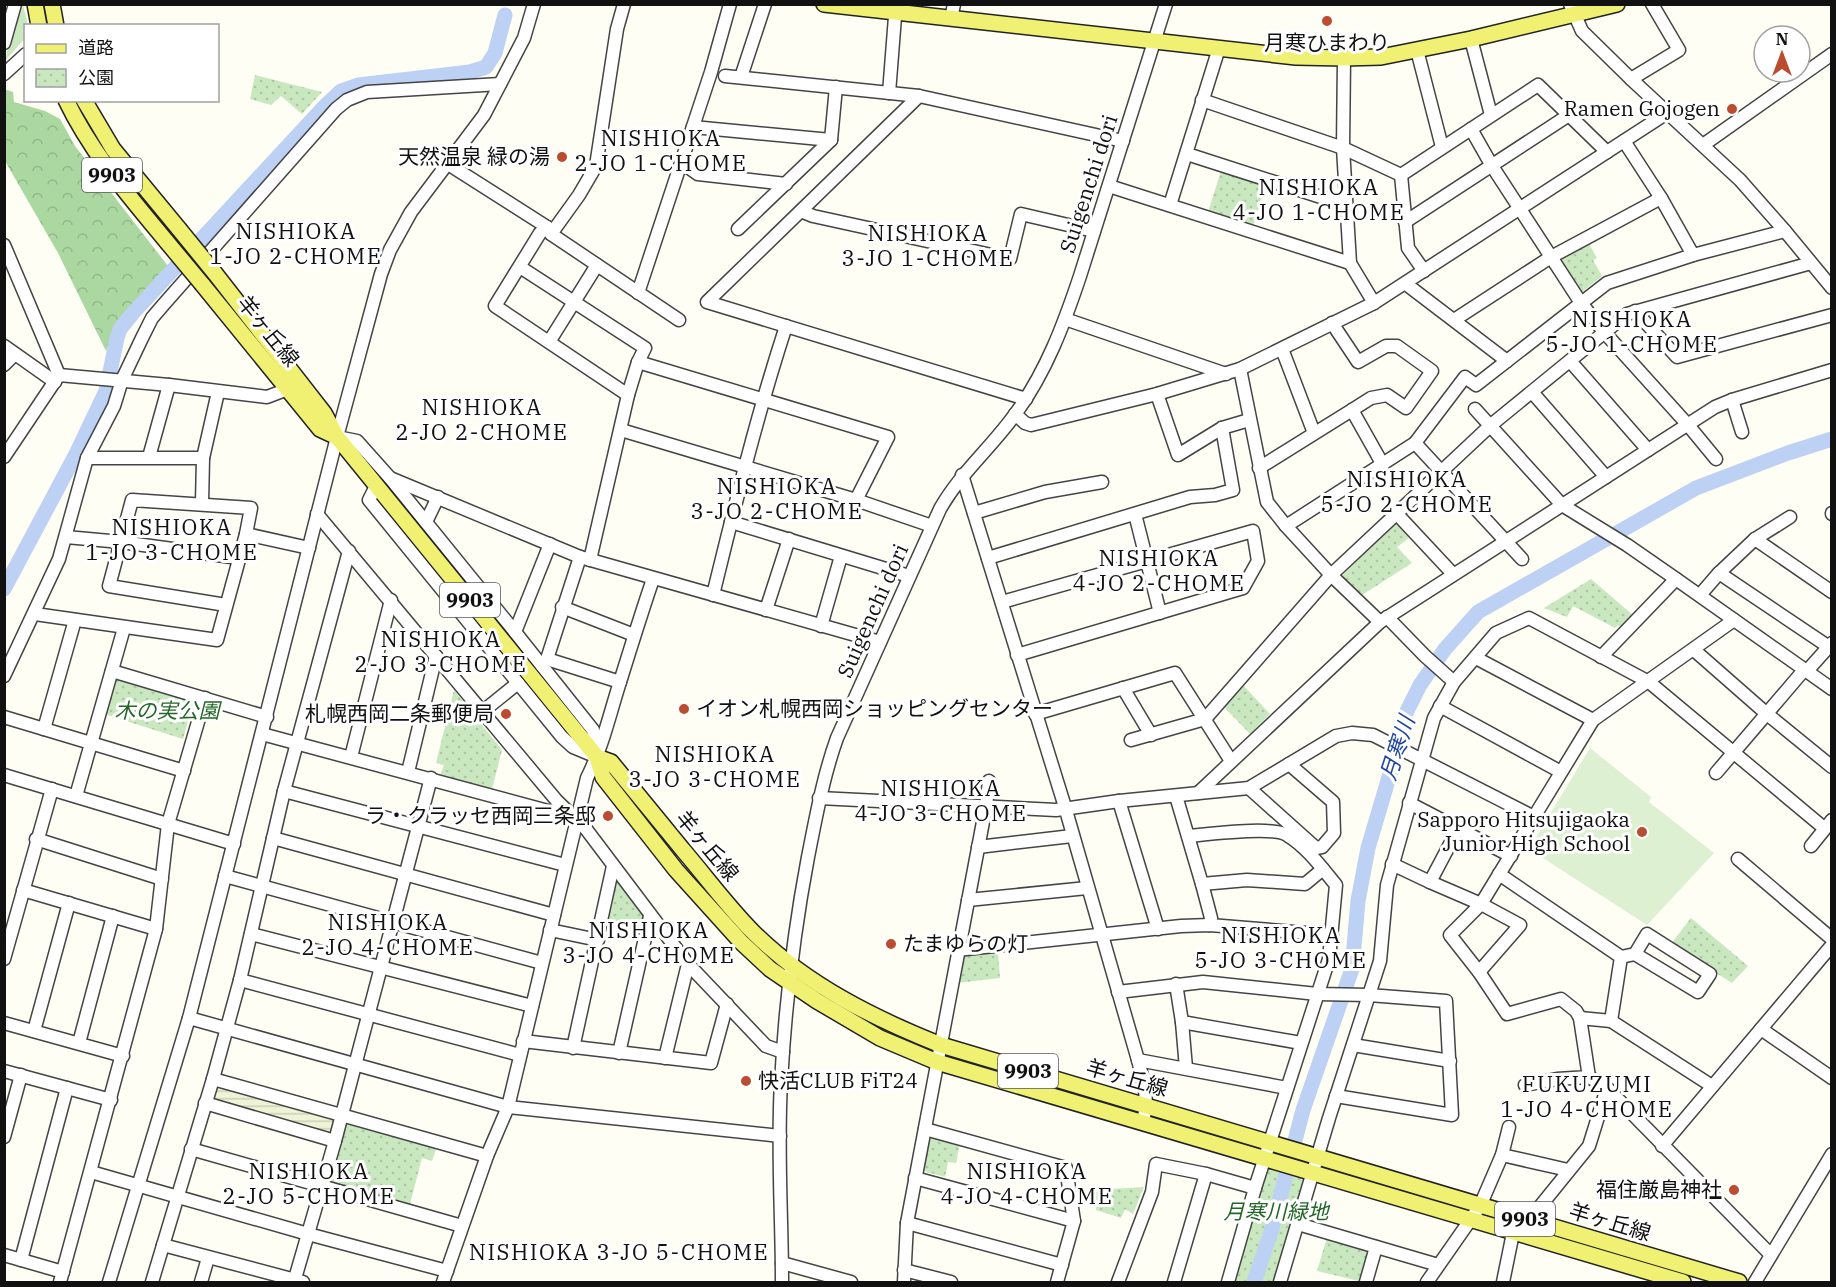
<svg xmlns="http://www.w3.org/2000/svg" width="1836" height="1287" font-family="'IBM Plex Serif','Noto Sans JP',serif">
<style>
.farmland{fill:url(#farmland-rules)}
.grass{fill:#cae8c0}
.forest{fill:url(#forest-crowns)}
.park{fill:url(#park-dots)}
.pitch{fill:#ddf0d1}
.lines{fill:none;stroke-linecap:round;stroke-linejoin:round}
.river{stroke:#bcd1f3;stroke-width:15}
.minor-casing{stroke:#444;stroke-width:15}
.major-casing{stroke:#222;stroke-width:18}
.minor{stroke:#fff;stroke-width:12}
.major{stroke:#f0f173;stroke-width:15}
.major-bridge-casing{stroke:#222;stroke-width:18;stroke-linecap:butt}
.major-bridge{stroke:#f0f173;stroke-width:15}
.poi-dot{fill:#bb4c2f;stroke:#fff;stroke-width:2}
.labels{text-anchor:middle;stroke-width:6;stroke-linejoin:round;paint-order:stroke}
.shield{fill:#fff;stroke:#585858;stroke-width:1.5}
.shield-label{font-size:20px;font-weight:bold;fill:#111}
.poi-label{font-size:21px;fill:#111;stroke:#fff;text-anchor:end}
.street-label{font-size:21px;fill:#111;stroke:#fff}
.park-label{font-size:21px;font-style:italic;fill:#236726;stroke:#fff}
.neighbourhood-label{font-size:22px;letter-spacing:1.5px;fill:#111;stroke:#fff}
.water-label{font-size:22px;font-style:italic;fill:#1f469e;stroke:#fff}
</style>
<defs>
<pattern id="farmland-rules" width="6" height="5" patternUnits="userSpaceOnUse" patternTransform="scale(1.5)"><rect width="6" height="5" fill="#eff4d6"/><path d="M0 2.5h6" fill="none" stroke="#ccd0b7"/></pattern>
<pattern id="forest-crowns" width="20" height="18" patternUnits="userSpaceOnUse" patternTransform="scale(1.5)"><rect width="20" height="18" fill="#abd8a0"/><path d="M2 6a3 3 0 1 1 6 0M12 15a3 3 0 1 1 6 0" fill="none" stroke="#92b889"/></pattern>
<pattern id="park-dots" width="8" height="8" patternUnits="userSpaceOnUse" patternTransform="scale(1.5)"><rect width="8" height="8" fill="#cae8c0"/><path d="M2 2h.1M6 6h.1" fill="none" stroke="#acc6a4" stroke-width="1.8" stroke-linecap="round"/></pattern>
</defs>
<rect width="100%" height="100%" fill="#fefef5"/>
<!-- farmland -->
<path class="farmland" d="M216 1085 338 1117 333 1134 211 1100Z"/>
<!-- grass -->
<path class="grass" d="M18 5H23L28 25 26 26 25 38 5 61Z"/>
<!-- forest -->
<path class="forest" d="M4 89 13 92 14 102 45 111 60 119 75 146 168 266 120 318 106 351 58 253 5 161Z"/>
<!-- park -->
<g class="park">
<path d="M255 75 322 92 302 114 281 96 271 105 250 99Z"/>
<path d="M1221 171 1266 185 1253 226 1208 212Z"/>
<path d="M1589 244 1597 258 1593 260 1602 276 1582 292 1578 290 1559 262 1560 258Z"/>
<path d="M1393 523 1397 524 1409 538 1397 547 1412 563 1362 595 1342 576Z"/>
<path d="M1591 579 1634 616 1621 628 1618 625 1615 628 1573 606 1567 617 1544 608Z"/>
<path d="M112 677 194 700 183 739 101 713Z"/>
<path d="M1243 685 1270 714 1250 734 1224 707Z"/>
<path d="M454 690 502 750 492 789 440 775 444 765 436 763Z"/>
<path d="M614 873 644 911 641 931 606 924Z"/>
<path d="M1691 918 1748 966 1732 983 1671 944Z"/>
<path d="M998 951 1000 978 957 983 962 958 965 955Z"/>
<path d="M344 1120 437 1146 432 1161 422 1158 409 1208 326 1184Z"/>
<path d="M933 1135 960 1142 956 1163 948 1162 945 1177 926 1172 924 1169 930 1137Z"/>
<path d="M1268 1167 1307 1179 1277 1282H1234Z"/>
<path d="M1144 1187 1133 1214 1125 1209 1121 1218 1096 1210 1095 1190Z"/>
<path d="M1328 1234 1370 1250 1363 1282 1317 1271Z"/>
</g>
<!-- pitch -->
<path class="pitch" d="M1590 748 1651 797 1649 802 1714 853 1647 925 1529 849Z"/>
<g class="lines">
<!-- river -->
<g class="river">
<path d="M4 589 76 454 106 391 117 338 120 329 133 313 323 108 341 91 358 85 470 72 486 67 495 53 505 15"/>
<path d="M1254 1282 1271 1232 1303 1110 1352 969 1358 901 1368 848 1392 767 1404 717 1420 685 1445 649 1478 612 1696 488 1788 453 1832 439"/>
</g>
<!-- minor casing -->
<g class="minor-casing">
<g id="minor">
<path d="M1570 4 1582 31 1631 79 1740 180 1785 231 1832 288"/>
<path d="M951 19 954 4"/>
<path d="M1471 39 1491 115"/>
<path d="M4 43 15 4"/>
<path d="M1417 50 1442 147"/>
<path d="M1344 58 1343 148 1350 263 1374 303"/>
<path d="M4 74 26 54"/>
<path d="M725 76 919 96 1123 141"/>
<path d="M741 77 765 4"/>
<path d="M1631 79 1679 50 1652 4"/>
<path d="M889 93 896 4"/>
<path d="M919 96 707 302 1026 399"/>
<path d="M1202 100 1343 148 1401 175 1538 85 1607 152"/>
<path d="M693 127 831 140"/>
<path d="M1471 129 1492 166 1581 303 1605 333 1688 425 1716 459"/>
<path d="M1624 141 1661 198 1693 255"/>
<path d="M1703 145 1832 54"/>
<path d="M1187 154 1346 205"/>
<path d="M681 162 698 174 786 184"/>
<path d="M448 164 547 227 551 234 679 320"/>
<path d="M1401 175 1408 248 1424 271"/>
<path d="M1109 186 1350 263"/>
<path d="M1170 205 1219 48"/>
<path d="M801 211 813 216 1010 259 1021 214 1094 231"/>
<path d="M1405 222 1569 115"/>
<path d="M738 229 831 140 836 87"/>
<path d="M551 234 579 195 596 166 617 29 624 4"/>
<path d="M4 245 59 375"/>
<path d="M520 267 645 348 638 362 628 395 495 306 540 233 547 227"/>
<path d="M1406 284 1507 361"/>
<path d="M638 293 711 72 730 4"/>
<path d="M1635 311 1677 357 1832 315"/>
<path d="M1065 319 1226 374"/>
<path d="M1454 320 1551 257 1661 198"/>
<path d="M1332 323 1358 362 1386 346H1397L1432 371 1406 408 1387 395 1371 398 1352 410"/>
<path d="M549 342 597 265"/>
<path d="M4 346 55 382"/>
<path d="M1282 349 1314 433"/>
<path d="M1570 361 1648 450"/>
<path d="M638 362 888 437 856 500"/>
<path d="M4 365 15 354"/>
<path d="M1240 369 1267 502 1286 526 1331 575 1380 622"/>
<path d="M1532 392 1606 477"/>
<path d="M1157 394 1178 455 1222 428 1249 420"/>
<path d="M1732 400 1742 432"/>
<path d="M1475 409 1562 505 1627 545 1676 579 1832 689"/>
<path d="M1015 414 1025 423 1031 425 1157 394 1240 369 1374 303 1667 113"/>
<path d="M621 430 856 500 932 526"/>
<path d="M337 437 357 441 390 478 515 632 593 730 597 756"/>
<path d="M1415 443 1465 377 1476 385 1607 283 1693 255 1785 231"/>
<path d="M4 457 59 375 169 385 267 397 288 389"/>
<path d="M149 457 169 385"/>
<path d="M87 458H203"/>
<path d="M1259 468 1352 410 1383 465"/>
<path d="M962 475 1065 807 1138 1060C1144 1084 1149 1098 1143 1122"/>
<path d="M390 478 580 557 880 642"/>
<path d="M376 486 369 500 562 737 573 747 597 757"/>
<path d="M202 503 203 458 218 392"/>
<path d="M974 513 1045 492 1102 482"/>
<path d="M1396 513 1453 574"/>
<path d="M1832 513V514"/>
<path d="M317 514 557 801 586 829 688 964 766 1046 783 1052"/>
<path d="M1135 514 1160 613"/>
<path d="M426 522 438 497"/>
<path d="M731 522 909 576"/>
<path d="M1286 526 1415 443 1522 559"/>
<path d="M246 534 309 548"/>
<path d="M66 537 121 542 239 558"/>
<path d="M1755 539 1832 592"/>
<path d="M988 558 1190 497 1215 495 1233 490 1222 428"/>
<path d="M590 560 628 395"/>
<path d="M1719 573 1829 647"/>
<path d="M713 595C735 505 757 415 786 326"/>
<path d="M1700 595 1719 573 1755 539 1790 517"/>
<path d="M1002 602 1253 531 1258 561 1243 588 1017 655"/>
<path d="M562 607 634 635"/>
<path d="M766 610 789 539"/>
<path d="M35 614 217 640 246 534 251 508 132 500 109 586 226 605"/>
<path d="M1387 617 1425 656 1454 682"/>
<path d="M821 626 841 556"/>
<path d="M515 632 550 544"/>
<path d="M1694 650 1767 714 1832 767"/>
<path d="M1601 657 1676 579"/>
<path d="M1476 658 1593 720"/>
<path d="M547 659 620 682"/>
<path d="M542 666 547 659 580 557"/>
<path d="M112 671 267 717"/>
<path d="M1807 671 1832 643"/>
<path d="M4 676 59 559 87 458 114 406 122 380 142 338 152 318 164 304 336 109 347 100 367 92 500 84"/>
<path d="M1123 688 1151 735"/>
<path d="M1440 706 1561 772"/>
<path d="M482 712 518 683"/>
<path d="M1035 714 1175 673 1231 761"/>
<path d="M4 717 184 771"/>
<path d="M44 729 75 620"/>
<path d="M262 734 574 818"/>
<path d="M1131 740 1205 719 1331 575 1491 425 1627 314 1811 263"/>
<path d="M351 757 391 600"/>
<path d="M408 772 436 656"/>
<path d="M1716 773 1804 670"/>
<path d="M4 775 234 844"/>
<path d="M1249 788 1316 848 1322 847 1334 833 1333 802 1289 764"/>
<path d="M284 791 565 865"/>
<path d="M1198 793 1380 622 1715 407 1732 400 1832 370"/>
<path d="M76 796 124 628"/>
<path d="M1176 796 1202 884 1211 918 1210 925"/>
<path d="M819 798 1056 810 1119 801 1249 788 1336 736 1352 733 1373 735 1534 817"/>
<path d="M1119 801 1158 929"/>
<path d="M1409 803 1511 856"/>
<path d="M1458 829 1430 882 1481 904 1520 925 1479 972"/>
<path d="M1189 836C1208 834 1273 826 1287 835 1307 847 1322 868 1336 885L1329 959 1255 1188 1228 1282"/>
<path d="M273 838 554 915"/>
<path d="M36 839 162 879"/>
<path d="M1811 846 1832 820"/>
<path d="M978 847 1072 836"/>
<path d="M1738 859 1832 939"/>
<path d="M1392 864 1430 882"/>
<path d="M1499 874 1621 957 1611 1021 1580 1018 1589 1077 1557 1079 1525 1085"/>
<path d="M225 876 542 963"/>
<path d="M1202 884 1247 880 1305 884 1323 869"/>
<path d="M23 890 156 929"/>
<path d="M968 900 1087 888"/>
<path d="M550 930 598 940"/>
<path d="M251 934 532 1006"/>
<path d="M957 950 1181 926 1210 925 1332 935"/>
<path d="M1621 957 1635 954 1647 934 1710 974 1698 992 1635 954"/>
<path d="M4 959 52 789"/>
<path d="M240 980 520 1055"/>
<path d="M1176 984 1182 1022 1301 1043"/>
<path d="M1118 992 1203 982 1317 994 1369 995 1446 1001 1452 1115 1336 1096"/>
<path d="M189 1018 508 1107 780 1136"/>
<path d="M1580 1018 1576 1011 1561 999 1507 1014 1479 972 1450 935 1481 904 1593 720 1734 620"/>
<path d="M1611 1021 1712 1086"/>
<path d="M1182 1022 1186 1068"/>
<path d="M4 1023 123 1056"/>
<path d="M1761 1029 1832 1078"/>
<path d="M34 1031 69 903"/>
<path d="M523 1041 711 1063 727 1004"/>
<path d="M79 1043 113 916"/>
<path d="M1353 1045 1450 1061"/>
<path d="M573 1048 613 866"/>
<path d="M619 1053 650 916"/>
<path d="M665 1058 688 964"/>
<path d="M1138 1060 1287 1088"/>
<path d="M4 1071 111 1100"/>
<path d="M1589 1077 1607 1088 1771 1255"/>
<path d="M213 1079 487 1156"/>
<path d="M205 1103 335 1141"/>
<path d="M925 1129 1066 1168 1074 1221 1057 1282"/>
<path d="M4 1137 21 1075"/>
<path d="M1662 1146 1832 945"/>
<path d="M191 1149 462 1226"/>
<path d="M1502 1155 1509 1127"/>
<path d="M91 1172 308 1234 447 1271"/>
<path d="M915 1178 1074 1221"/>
<path d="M1529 1220 1589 1146 1607 1088"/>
<path d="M907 1223 1062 1265"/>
<path d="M1298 1224 1438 1265"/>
<path d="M163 1245 303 1282"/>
<path d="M4 1255 63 1272"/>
<path d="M21 1260 67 1088"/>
<path d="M782 1263 851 1282"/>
<path d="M904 1270 951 1282"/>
<path d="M60 1282 156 929 168 824 205 698"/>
<path d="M109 1282 189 1018 337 437 381 274 390 250 411 212 484 115 524 38 534 4"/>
<path d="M152 1282 213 1079 240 980 284 791 349 551"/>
<path d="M201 1282 208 1258"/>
<path d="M294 1282 335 1141 431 778"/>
<path d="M443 1282 487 1156 508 1107 587 778C602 748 609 717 619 685 630 650 641 614 653 579"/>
<path d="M782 1282C782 1216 777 1149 781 1083 785 1007 794 931 808 857 816 817 823 777 837 738L940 509C961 472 992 447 1016 413 1046 372 1064 324 1080 276L1166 4"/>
<path d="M904 1282 907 1223 986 806 989 781"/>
<path d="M1118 1282 1152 1192 1156 1164 1206 1174 1255 1188"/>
<path d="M1174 1282 1206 1174"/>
<path d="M1280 1282 1329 1118 1380 961 1387 885 1434 718 1454 682 1496 633 1529 618 1649 682 1824 828"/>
<path d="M1366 1282 1376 1247"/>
<path d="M1427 1282 1480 1206 1502 1155 1568 1170"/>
<path d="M1503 1282 1513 1233"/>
<path d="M1755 1282 1832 1154"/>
</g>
</g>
<!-- major casing -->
<g class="major-casing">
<g id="major">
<path d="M35 4 39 26"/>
<path d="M52 4 56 26"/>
<path d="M824 4 1296 57 1344 58 1381 57 1471 39 1617 4"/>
<path d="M66 100C92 154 130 197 167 242"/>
<path d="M84 100 113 149 179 229"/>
<path d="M214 272 324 413 337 437 597 757 603 777 676 870 741 942 770 969 817 1001 880 1038 937 1062 1683 1282"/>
<path d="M202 284 320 429 337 437"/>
<path d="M597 757 611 762C635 791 659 821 683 850 707 878 728 907 754 933 807 985 873 1018 941 1045L1739 1282"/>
</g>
</g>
<!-- minor -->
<use href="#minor" class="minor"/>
<!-- major -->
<use href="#major" class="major"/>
<!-- major-bridge casing -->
<g class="major-bridge-casing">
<g id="major-bridge">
<path d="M179 229 214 272"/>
<path d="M167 242 202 284"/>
</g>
</g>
<!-- major-bridge -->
<use href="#major-bridge" class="major-bridge"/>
</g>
<!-- markers -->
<g class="poi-dot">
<circle cx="1327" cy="21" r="6"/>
<circle cx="1732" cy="109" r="6"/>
<circle cx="562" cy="157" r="6"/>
<circle cx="684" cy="709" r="6"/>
<circle cx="506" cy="714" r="6"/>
<circle cx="608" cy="816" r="6"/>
<circle cx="1642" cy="832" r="6"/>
<circle cx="891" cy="944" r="6"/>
<circle cx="746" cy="1081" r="6"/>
<circle cx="1734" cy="1190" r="6"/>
</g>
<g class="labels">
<!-- shield labels -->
<g class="shield">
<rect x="82" y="158" width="60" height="34" rx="4.5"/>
<rect x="440" y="583" width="60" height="34" rx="4.5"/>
<rect x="998" y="1054" width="60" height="34" rx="4.5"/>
<rect x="1495" y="1202" width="60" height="34" rx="4.5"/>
</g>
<g class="shield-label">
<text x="112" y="182">9903</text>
<text x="470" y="607">9903</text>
<text x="1028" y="1078">9903</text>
<text x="1525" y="1226">9903</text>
</g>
<!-- poi labels -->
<g class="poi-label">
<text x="1327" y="50" text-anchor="middle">月寒ひまわり</text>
<text x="1720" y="116">Ramen Gojogen</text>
<text x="550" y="164">天然温泉 緑の湯</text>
<text x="696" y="716" text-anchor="start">イオン札幌西岡ショッピングセンター</text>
<text x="494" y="721">札幌西岡二条郵便局</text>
<text x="596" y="823">ラ・クラッセ西岡三条邸</text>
<text x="1630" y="827">Sapporo Hitsujigaoka<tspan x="1630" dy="24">Junior High School</tspan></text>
<text x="903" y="951" text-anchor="start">たまゆらの灯</text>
<text x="758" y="1088" text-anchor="start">快活CLUB FiT24</text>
<text x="1722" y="1197">福住厳島神社</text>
</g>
<!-- street labels -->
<g class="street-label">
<text transform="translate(1089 184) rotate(-72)" y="7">Suigenchi dori</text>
<text transform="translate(268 331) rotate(51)" y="7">羊ヶ丘線</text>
<text transform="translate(873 611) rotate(-66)" y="7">Suigenchi dori</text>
<text transform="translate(707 846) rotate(50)" y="7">羊ヶ丘線</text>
<text transform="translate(1127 1078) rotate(16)" y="7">羊ヶ丘線</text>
<text transform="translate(1610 1222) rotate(17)" y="7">羊ヶ丘線</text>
</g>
<!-- park labels -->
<g class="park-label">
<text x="167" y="718">木の実公園</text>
<text x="1276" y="1219">月寒川緑地</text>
</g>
<!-- neighbourhood labels -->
<g class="neighbourhood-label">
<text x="661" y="146">NISHIOKA<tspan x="661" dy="25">2-JO 1-CHOME</tspan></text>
<text x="1319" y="195">NISHIOKA<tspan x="1319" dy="25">4-JO 1-CHOME</tspan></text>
<text x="296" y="239">NISHIOKA<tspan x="296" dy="25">1-JO 2-CHOME</tspan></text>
<text x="928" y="241">NISHIOKA<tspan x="928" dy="25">3-JO 1-CHOME</tspan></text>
<text x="1632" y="327">NISHIOKA<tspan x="1632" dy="25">5-JO 1-CHOME</tspan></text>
<text x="482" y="415">NISHIOKA<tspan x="482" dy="25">2-JO 2-CHOME</tspan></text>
<text x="1407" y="487">NISHIOKA<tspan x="1407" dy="25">5-JO 2-CHOME</tspan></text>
<text x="777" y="494">NISHIOKA<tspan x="777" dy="25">3-JO 2-CHOME</tspan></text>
<text x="172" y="535">NISHIOKA<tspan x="172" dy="25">1-JO 3-CHOME</tspan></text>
<text x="1159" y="566">NISHIOKA<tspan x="1159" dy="25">4-JO 2-CHOME</tspan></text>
<text x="441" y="647">NISHIOKA<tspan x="441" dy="25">2-JO 3-CHOME</tspan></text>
<text x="715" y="762">NISHIOKA<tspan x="715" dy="25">3-JO 3-CHOME</tspan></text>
<text x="941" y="796">NISHIOKA<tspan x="941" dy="25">4-JO 3-CHOME</tspan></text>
<text x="388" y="930">NISHIOKA<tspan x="388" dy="25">2-JO 4-CHOME</tspan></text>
<text x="649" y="938">NISHIOKA<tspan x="649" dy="25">3-JO 4-CHOME</tspan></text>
<text x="1281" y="943">NISHIOKA<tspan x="1281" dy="25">5-JO 3-CHOME</tspan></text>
<text x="1587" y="1092">FUKUZUMI<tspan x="1587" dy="25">1-JO 4-CHOME</tspan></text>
<text x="309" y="1179">NISHIOKA<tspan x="309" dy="25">2-JO 5-CHOME</tspan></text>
<text x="1027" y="1179">NISHIOKA<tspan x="1027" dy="25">4-JO 4-CHOME</tspan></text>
<text x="619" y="1260">NISHIOKA 3-JO 5-CHOME</text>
</g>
<!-- water labels -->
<g class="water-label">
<text transform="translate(1397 748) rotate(-72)" y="8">月寒川</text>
</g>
</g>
<!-- border -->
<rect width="1836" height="1287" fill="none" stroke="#111111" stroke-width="12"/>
<!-- legend -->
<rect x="24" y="24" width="195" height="78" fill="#ffffff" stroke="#a0a0a0" stroke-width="1.5"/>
<rect x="36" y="44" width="30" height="9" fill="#f0f173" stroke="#a0a0a0" stroke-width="1.5"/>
<text x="78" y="54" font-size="18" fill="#111111">道路</text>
<rect x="36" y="69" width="30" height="18" fill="url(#park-dots)" stroke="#a0a0a0" stroke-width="1.5"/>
<text x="78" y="84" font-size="18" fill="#111111">公園</text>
<!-- north arrow -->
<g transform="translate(1782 54)"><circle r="28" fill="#ffffff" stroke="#a0a0a0" stroke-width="1.5"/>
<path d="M0-4.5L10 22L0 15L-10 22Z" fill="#bb4c2f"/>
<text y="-9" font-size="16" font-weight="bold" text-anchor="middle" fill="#111111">N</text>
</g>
</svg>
